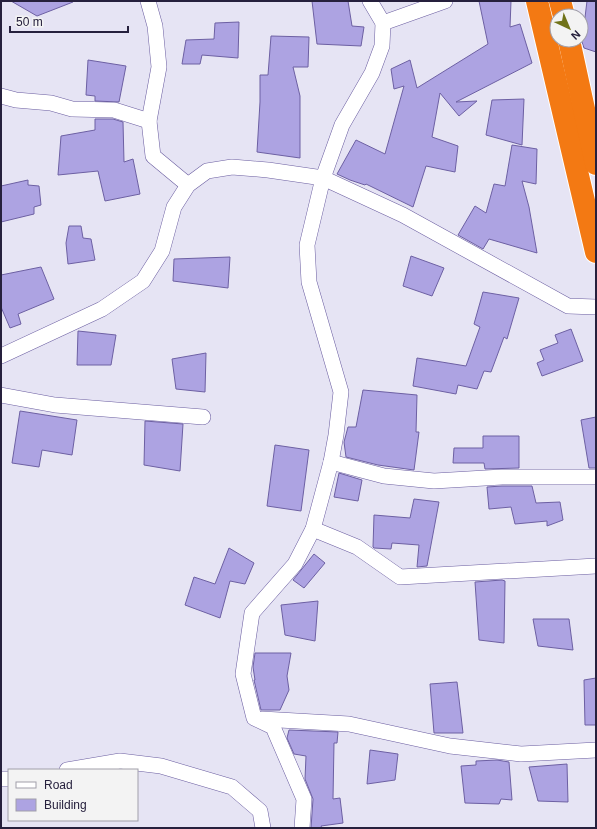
<svg xmlns="http://www.w3.org/2000/svg" width="597" height="829" font-family="Helvetica,sans-serif">
<style>
.building{fill:#ada3e2;stroke:#6d60a3}
.lines{fill:none;stroke-linecap:round;stroke-linejoin:round}
.street-casing{stroke:#6b5ea1;stroke-width:16}
.highway-casing{stroke:#fff;stroke-width:24}
.street{stroke:#fff;stroke-width:15}
.highway{stroke:#f37913;stroke-width:22}
</style>
<rect width="100%" height="100%" fill="#e6e4f4"/>
<!-- building -->
<g class="building">
<path d="M11 1H73V2L37 16Z"/>
<path d="M312 1H348L352 26 364 27 361 46 317 44Z"/>
<path d="M479 1H511L510 27 520 24 532 63 456 102 477 101 459 116 440 93 432 137 458 146 455 172 426 166 413 207 366 184 365 185 350 180 337 174 356 140 385 154 404 86 394 89 391 69 410 60 417 88 488 44Z"/>
<path d="M587 1H596V52L584 48 582 42Z"/>
<path d="M239 22 238 58 202 55 200 64H182L186 40 214 39 215 23Z"/>
<path d="M271 36 309 37 308 67H293L300 96V158L257 152 260 102V75H268Z"/>
<path d="M88 60 126 66 119 102 95 101V96L86 95Z"/>
<path d="M524 99 522 145 486 135 492 100Z"/>
<path d="M95 119H113L123 122 124 162 133 159 140 194 105 201 98 171 58 175 61 136 95 130Z"/>
<path d="M512 145 537 149 536 184 522 181 529 207 537 253 489 239 483 249 458 235 475 206 486 213 494 184 505 186Z"/>
<path d="M28 180V185L39 186 41 205 34 207V214L1 222V186Z"/>
<path d="M69 226H81L83 238 91 239 95 260 68 264 66 243Z"/>
<path d="M411 256 444 268 432 296 403 286Z"/>
<path d="M230 257 228 288 173 281 174 259Z"/>
<path d="M41 267 54 299 18 314 21 324 10 328 1 307V275Z"/>
<path d="M483 292 519 298 507 339 504 337 491 372 484 371 477 389 458 385 456 394 413 386 417 358 466 366 480 327 474 324Z"/>
<path d="M571 329 583 361 542 376 537 363 544 360 540 350 558 343 555 335Z"/>
<path d="M78 331 116 335 111 365H77Z"/>
<path d="M206 353 205 392 176 389 172 359Z"/>
<path d="M363 390 417 395 416 432H419L414 470 378 465 346 457 344 442 348 427H356Z"/>
<path d="M20 411 77 420 72 455 42 450 39 467 12 463Z"/>
<path d="M596 417V468H589L581 420Z"/>
<path d="M145 421 183 424 180 471 144 465Z"/>
<path d="M483 436H519V468L485 469 484 463H453L454 448H483Z"/>
<path d="M275 445 309 450 301 511 267 506Z"/>
<path d="M339 473 362 480 358 501 334 497Z"/>
<path d="M502 486H532L536 503 560 502 563 520 547 526V521L515 524 511 507 489 509 487 487Z"/>
<path d="M414 499 439 502 427 566 417 567 419 545 392 543 391 549 374 548 373 547 374 515 410 518Z"/>
<path d="M229 548 254 563 245 584 230 581 220 618 185 605 194 577 215 584Z"/>
<path d="M314 554 325 563 304 588 293 580Z"/>
<path d="M502 580 505 581 504 643 479 640 475 582Z"/>
<path d="M318 601 315 641 285 635 281 605Z"/>
<path d="M533 619H569L573 650 538 646Z"/>
<path d="M255 653H291L287 676 289 690 280 710H261L254 680H255L253 667Z"/>
<path d="M596 678V725H585L584 680Z"/>
<path d="M457 682 463 733H434L430 684Z"/>
<path d="M289 730 338 732 337 743H334L333 799 340 798 343 823 321 826 322 828H311L313 799 305 779 306 756 294 754 287 738Z"/>
<path d="M370 750 398 754 395 780 367 784Z"/>
<path d="M497 760 509 762 512 800 501 799 499 804 465 803 461 766 476 765V761Z"/>
<path d="M567 764 568 802 538 801 529 767Z"/>
</g>
<g class="lines">
<!-- street casing -->
<g class="street-casing">
<g id="street">
<path d="M148 1 155 26 159 67 149 121 153 156 188 185"/>
<path d="M383 23 445 1"/>
<path d="M1 96 16 100 51 103 72 109 114 110 149 121"/>
<path d="M1 356 102 309 143 281 162 251 174 207 188 185 207 171 232 167 268 170 323 178 403 215 568 306 596 307"/>
<path d="M1 395 55 405 203 417"/>
<path d="M331 462 384 476 434 481 502 477H596"/>
<path d="M313 529 357 547 400 577 596 566"/>
<path d="M262 719 349 724 450 746 521 754 596 750"/>
<path d="M67 770 120 761 161 766 232 787 260 811 263 828"/>
<path d="M1 779H9"/>
<path d="M302 828 304 799 273 727 254 718 243 674 252 613 295 564 313 529 331 462 336 435 341 392 309 282 307 245 323 178 342 125 372 73 382 46 383 23 370 1"/>
</g>
</g>
<!-- highway casing -->
<g class="highway-casing">
<g id="highway">
<path d="M537 1 596 252"/>
<path d="M560 1 564 16"/>
<path d="M569 40 596 164"/>
</g>
</g>
<!-- street -->
<use href="#street" class="street"/>
<!-- highway -->
<use href="#highway" class="highway"/>
</g>
<!-- border -->
<rect width="597" height="829" fill="none" stroke="#26203d" stroke-width="4"/>
<!-- legend -->
<rect x="8" y="769" width="130" height="52" fill="#f3f3f3" stroke="#a19faa"/>
<rect x="16" y="782" width="20" height="6" fill="#ffffff" stroke="#a19faa"/>
<text x="44" y="789" font-size="12" fill="#26203d">Road</text>
<rect x="16" y="799" width="20" height="12" fill="#ada3e2" stroke="#a19faa"/>
<text x="44" y="809" font-size="12" fill="#26203d">Building</text>
<!-- north arrow -->
<g transform="translate(569 28) rotate(136)"><circle r="19" fill="#f3f3f3" stroke="#a19faa"/>
<path d="M0-3L7 15L0 10L-7 15Z" fill="#707319"/>
<text y="-6" font-size="11" font-weight="bold" text-anchor="middle" fill="#26203d">N</text>
</g>
<!-- scale -->
<path d="M10 26v6h118v-6" fill="none" stroke="#26203d" stroke-width="2"/>
<text x="16" y="26" font-size="12" fill="#26203d" stroke="#f3f3f3" stroke-width="3" paint-order="stroke">50 m</text>
</svg>
